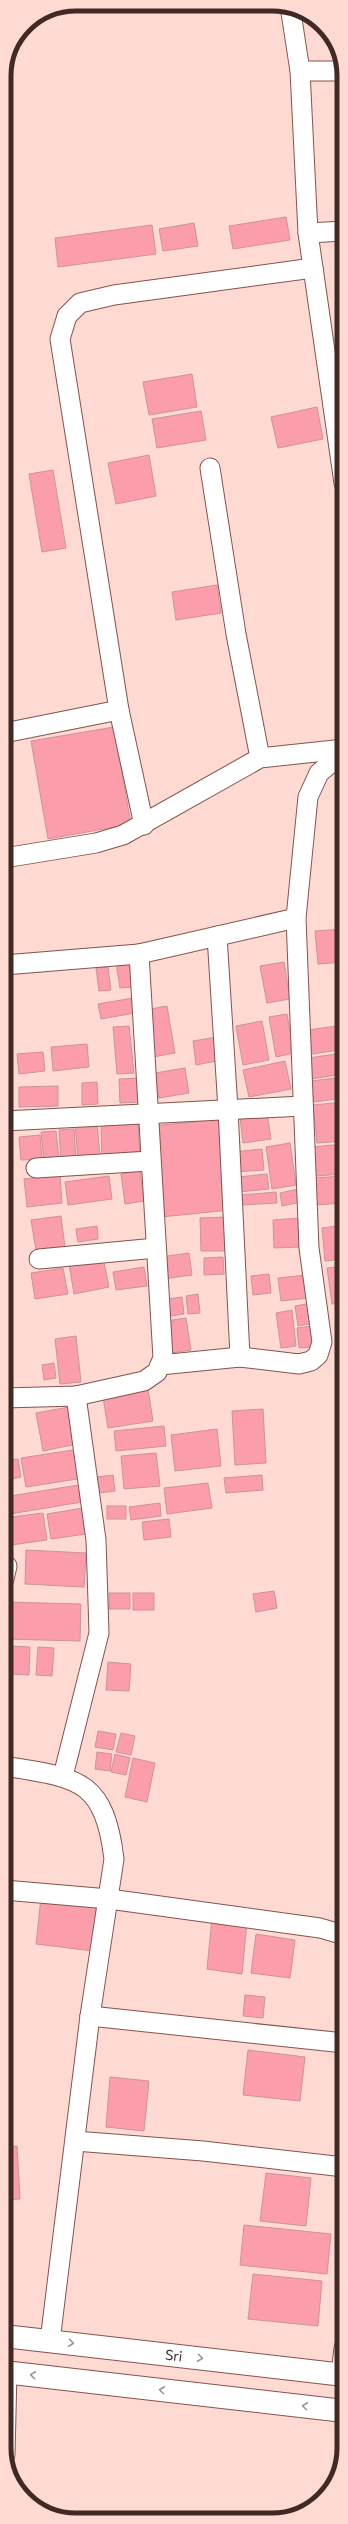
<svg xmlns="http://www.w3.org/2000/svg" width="348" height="2524" font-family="Commissioner,sans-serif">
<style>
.building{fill:#fc9dac;stroke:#cc939b}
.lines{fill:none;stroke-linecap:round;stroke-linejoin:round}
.street-casing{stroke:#85534b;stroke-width:21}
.highway-casing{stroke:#85534b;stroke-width:24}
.street{stroke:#fff;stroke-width:19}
.highway{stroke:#fff;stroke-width:22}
.oneway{stroke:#a09492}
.labels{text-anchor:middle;stroke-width:3.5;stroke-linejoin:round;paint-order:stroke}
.street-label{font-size:14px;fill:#412a26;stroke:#fedad3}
.rim{fill:none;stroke:#412a26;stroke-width:5}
</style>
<rect width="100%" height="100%" fill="#fedad3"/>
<!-- building -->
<g class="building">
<path d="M286 217 290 240 233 249 229 226Z"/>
<path d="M194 223 198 246 163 251 159 229Z"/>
<path d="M152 225 156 254 58 267 55 238Z"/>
<path d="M192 374 197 407 149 415 143 382Z"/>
<path d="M317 407 323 439 278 448 271 417Z"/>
<path d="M201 411 206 440 157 448 152 419Z"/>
<path d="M149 455 156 496 116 504 108 463Z"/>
<path d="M53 470 66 548 42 552 29 474Z"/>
<path d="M217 585 221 613 176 620 172 592Z"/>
<path d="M114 727 131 824 48 839 31 741Z"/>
<path d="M344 929V962L318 964 315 931Z"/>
<path d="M130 961 134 987 120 988 116 963Z"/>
<path d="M284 962 290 999 267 1003 260 966Z"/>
<path d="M108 967 111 990 99 991 96 968Z"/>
<path d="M133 998 135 1013 101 1019 98 1004Z"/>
<path d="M167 1006 175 1053 153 1057 145 1010Z"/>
<path d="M287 1014 294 1053 276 1057 269 1017Z"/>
<path d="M262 1021 269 1060 243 1065 236 1026Z"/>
<path d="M344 1025V1049L312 1054 308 1030Z"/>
<path d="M129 1026 134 1073 117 1074 113 1027Z"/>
<path d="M217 1037 221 1060 196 1065 193 1041Z"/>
<path d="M87 1044 89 1067 53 1071 51 1047Z"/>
<path d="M43 1052 45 1071 19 1074 17 1054Z"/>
<path d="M344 1053V1074L311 1079 308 1058Z"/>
<path d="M285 1061 291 1089 249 1097 243 1070Z"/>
<path d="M185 1068 189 1093 159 1098 155 1073Z"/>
<path d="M344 1077V1098L314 1102 311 1081Z"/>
<path d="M138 1078 140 1102 120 1103 119 1079Z"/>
<path d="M97 1082 98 1104 82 1105V1083Z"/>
<path d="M58 1086V1106L19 1107V1087Z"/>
<path d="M344 1102V1141L317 1143 313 1105Z"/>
<path d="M267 1113 271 1139 243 1143 240 1117Z"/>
<path d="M221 1119 230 1210 161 1217 152 1126Z"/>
<path d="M138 1121 140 1158 102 1160 101 1123Z"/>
<path d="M97 1122 100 1156 78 1158 75 1124Z"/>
<path d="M4 1127H10L13 1166 4 1167Z"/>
<path d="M74 1129 76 1160 61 1161 59 1130Z"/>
<path d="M56 1131 59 1160 44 1162 41 1132Z"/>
<path d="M40 1135 42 1159 21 1160 19 1137Z"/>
<path d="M290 1143 296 1185 272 1189 266 1147Z"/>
<path d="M344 1144V1174L315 1176 312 1147Z"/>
<path d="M262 1149 264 1170 235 1172 233 1152Z"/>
<path d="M140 1171 144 1201 125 1204 121 1174Z"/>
<path d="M267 1174 269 1189 239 1192 238 1177Z"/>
<path d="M60 1175 62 1203 27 1207 24 1179Z"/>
<path d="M109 1176 112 1199 68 1205 65 1182Z"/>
<path d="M344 1176V1203L315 1205 313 1178Z"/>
<path d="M298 1189 301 1202 282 1206 280 1193Z"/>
<path d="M276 1192 277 1203 242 1205 241 1195Z"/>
<path d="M61 1216 65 1247 36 1251 31 1220Z"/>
<path d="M226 1217 227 1251H201L200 1218Z"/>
<path d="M299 1218 300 1247 274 1248 273 1220Z"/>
<path d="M344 1225V1259L325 1261 322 1228Z"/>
<path d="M97 1226 98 1239 78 1242 76 1229Z"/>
<path d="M189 1253 192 1275 163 1279 160 1257Z"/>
<path d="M103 1257 109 1287 74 1294 69 1264Z"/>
<path d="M223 1257 224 1274 204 1275V1258Z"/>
<path d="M344 1266V1303L332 1304 327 1268Z"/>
<path d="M144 1267 147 1286 116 1290 113 1272Z"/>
<path d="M63 1268 68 1294 35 1299 31 1273Z"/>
<path d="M269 1274 271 1293 253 1295 251 1276Z"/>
<path d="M306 1275 309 1298 281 1301 278 1278Z"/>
<path d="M198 1294 200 1313 188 1314 186 1296Z"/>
<path d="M182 1297 184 1314 164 1317 161 1300Z"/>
<path d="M312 1303 315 1323 298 1326 295 1306Z"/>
<path d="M292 1310 296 1346 281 1348 276 1313Z"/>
<path d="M186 1318 191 1350 171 1353 166 1321Z"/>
<path d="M312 1326 314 1347 299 1348 297 1328Z"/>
<path d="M4 1331H8L11 1355 4 1356Z"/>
<path d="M76 1336 81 1382 60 1384 55 1339Z"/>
<path d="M9 1358 13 1382 4 1384V1359Z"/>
<path d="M54 1363 56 1378 44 1380 42 1365Z"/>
<path d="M148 1389 153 1421 108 1428 103 1397Z"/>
<path d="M69 1407 77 1444 43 1451 36 1413Z"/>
<path d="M263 1409 266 1463 235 1465 232 1411Z"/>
<path d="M164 1426 166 1446 116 1451 114 1431Z"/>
<path d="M217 1429 221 1466 175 1471 171 1435Z"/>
<path d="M79 1449 84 1478 26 1487 21 1458Z"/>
<path d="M156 1453 160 1486 124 1489 121 1456Z"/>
<path d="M18 1459 21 1477 4 1481V1461Z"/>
<path d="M113 1475 115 1491 98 1493 96 1477Z"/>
<path d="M262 1475 263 1490 226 1493 224 1478Z"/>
<path d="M208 1483 212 1508 167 1514 164 1488Z"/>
<path d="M85 1484 88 1501 4 1515V1497Z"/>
<path d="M160 1503 161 1516 131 1520 129 1507Z"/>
<rect x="107" y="1506" width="19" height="13"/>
<path d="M89 1507 93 1533 51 1539 47 1514Z"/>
<path d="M43 1513 47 1540 4 1546V1518Z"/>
<path d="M169 1519 171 1537 144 1540 142 1522Z"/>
<path d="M26 1550 86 1553 84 1587 25 1584Z"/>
<path d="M274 1591 277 1608 256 1612 253 1594Z"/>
<rect x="109" y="1593" width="21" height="16"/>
<rect x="133" y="1593" width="21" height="17"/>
<path d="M4 1602 81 1604 80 1641 4 1639Z"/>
<path d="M10 1646 30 1647 29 1675 8 1674Z"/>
<path d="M38 1647 54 1648 52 1676 36 1675Z"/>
<path d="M108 1662 131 1664 129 1691 106 1690Z"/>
<path d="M98 1731 116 1734 113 1750 95 1747Z"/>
<path d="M121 1733 135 1736 131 1755 116 1752Z"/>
<path d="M97 1752 112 1754 110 1771 95 1769Z"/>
<path d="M115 1754 130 1758 126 1775 111 1772Z"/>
<path d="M133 1758 155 1763 147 1802 125 1797Z"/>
<path d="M41 1898 97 1904 93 1951 36 1944Z"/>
<path d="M212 1918 247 1922 242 1974 207 1969Z"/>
<path d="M256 1934 295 1940 290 1978 251 1973Z"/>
<path d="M245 1995 265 1997 263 2018 243 2016Z"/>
<path d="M248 2050 305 2057 300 2101 243 2095Z"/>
<path d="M110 2077 149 2081 144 2131 106 2127Z"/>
<path d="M17 2146 20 2199 4 2200V2147Z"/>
<path d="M266 2173 311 2178 306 2226 260 2221Z"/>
<path d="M244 2225 331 2234 327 2274 240 2265Z"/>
<path d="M253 2274 322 2281 318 2326 248 2319Z"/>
</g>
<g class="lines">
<!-- street casing -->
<g class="street-casing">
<g id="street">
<path d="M290 6 300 71"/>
<path d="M344 71H300L308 233 344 483"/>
<path d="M308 233 344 231"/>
<path d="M210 468 236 634 260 758"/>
<path d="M4 733 119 710"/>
<path d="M144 825 119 710 60 339 67 316 80 303 114 295 313 268"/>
<path d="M4 858 96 843 123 835 260 758 344 749"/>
<path d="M217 936 228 1109 240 1357"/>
<path d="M4 965 139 954"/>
<path d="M4 1121 303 1106"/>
<path d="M36 1168 150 1161"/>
<path d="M39 1259 156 1248"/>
<path d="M160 1365 240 1357 299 1364 311 1361 318 1355 322 1342 309 1248 296 918"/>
<path d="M4 1398 76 1396 144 1381 157 1372 163 1358 139 954 296 918 308 797 319 773 344 752"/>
<path d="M4 1579 7 1566"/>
<path d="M4 1766C76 1778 104 1777 114 1859L90 2016 50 2341"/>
<path d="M63 1776 99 1633 96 1540 76 1396"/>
<path d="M4 1890 109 1899 320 1928 344 1935"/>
<path d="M90 2016 344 2043"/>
<path d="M75 2141 203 2151 344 2167"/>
<path d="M341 2374 344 2348"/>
<path d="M5 2455 7 2372"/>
</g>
</g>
<!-- highway casing -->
<g class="highway-casing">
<g id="highway">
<path id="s1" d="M4 2336 344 2375"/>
<path d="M4 2372 344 2411"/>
</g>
</g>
<!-- street -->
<use href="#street" class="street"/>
<!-- highway -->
<use href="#highway" class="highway"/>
</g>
<!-- one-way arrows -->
<defs><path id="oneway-chevron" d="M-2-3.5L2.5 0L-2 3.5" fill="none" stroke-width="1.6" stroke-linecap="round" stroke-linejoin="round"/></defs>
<g class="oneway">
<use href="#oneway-chevron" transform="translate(71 2343) rotate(7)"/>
<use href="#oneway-chevron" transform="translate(200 2358) rotate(7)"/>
<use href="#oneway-chevron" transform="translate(33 2375) rotate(-173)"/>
<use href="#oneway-chevron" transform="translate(162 2390) rotate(-173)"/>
<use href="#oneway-chevron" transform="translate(305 2406) rotate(-173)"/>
</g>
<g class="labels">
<!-- street labels -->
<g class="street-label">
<text dy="5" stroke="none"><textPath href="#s1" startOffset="171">Sri</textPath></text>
</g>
</g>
<!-- crop -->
<path d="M0 0H348V2524H0ZM76 11H272A65 65 0 0 1 337 76V2448A65 65 0 0 1 272 2513H76A65 65 0 0 1 11 2448V76A65 65 0 0 1 76 11Z" fill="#fedad3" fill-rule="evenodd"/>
<path class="rim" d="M76 11H272A65 65 0 0 1 337 76V2448A65 65 0 0 1 272 2513H76A65 65 0 0 1 11 2448V76A65 65 0 0 1 76 11Z"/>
</svg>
